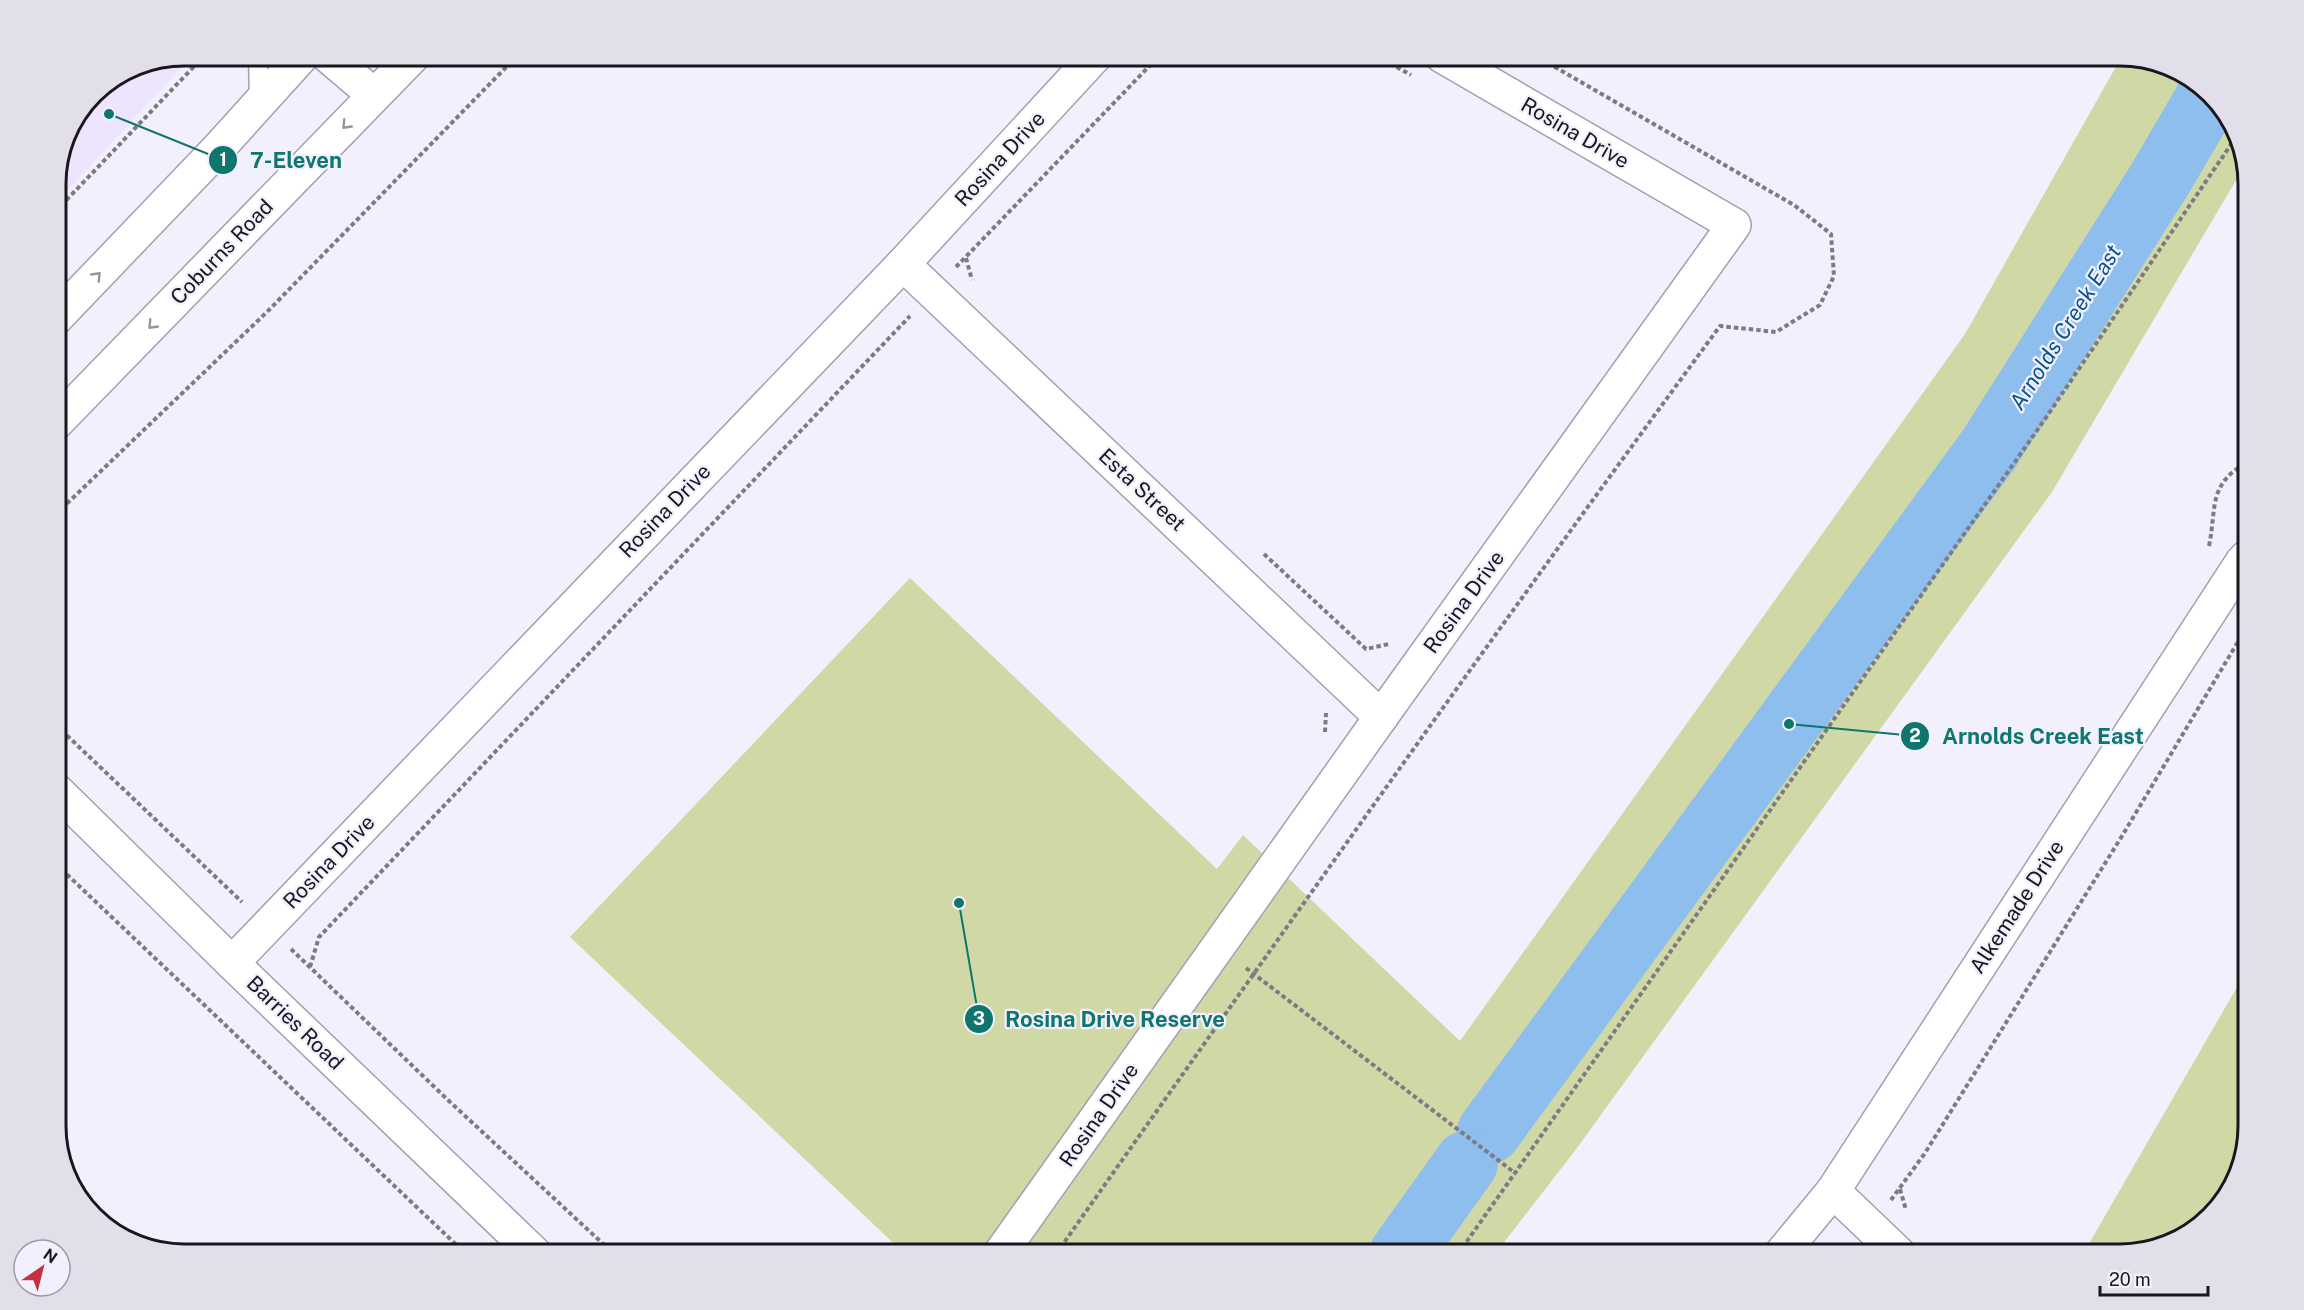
<svg xmlns="http://www.w3.org/2000/svg" width="2304" height="1310" font-family="'Public Sans',sans-serif">
<style>
.built{fill:#ece5fd}
.green{fill:#d0d9a5}
.lines{fill:none;stroke-linecap:round;stroke-linejoin:round}
.river{stroke:#8dbeed;stroke-width:64}
.service-casing{stroke:#a49eb3;stroke-width:21}
.minor-casing{stroke:#a49eb3;stroke-width:36}
.tertiary-casing{stroke:#a49eb3;stroke-width:36}
.secondary-casing{stroke:#a49eb3;stroke-width:36}
.path{stroke:#7d7a84;stroke-width:4;stroke-dasharray:4.5 3;stroke-linecap:butt}
.service{stroke:#fff;stroke-width:18}
.minor{stroke:#fff;stroke-width:33}
.tertiary{stroke:#fff;stroke-width:33}
.secondary{stroke:#fff;stroke-width:33}
.oneway{stroke:#98969a}
.labels{text-anchor:middle;stroke-width:4.5;stroke-linejoin:round;paint-order:stroke}
.street-label{font-size:21px;fill:#19161e;stroke:#f3f0fd}
.water-label{font-size:22px;font-style:italic;fill:#06558e;stroke:#f3f0fd}
.rim{fill:none;stroke:#19161e;stroke-width:3}
.leader{fill:none;stroke:#0f766e;stroke-width:2}
.callout-dot{fill:#0f766e;stroke:#f3f0fd;stroke-width:2}
.mark-label{font-size:18px;text-anchor:middle;font-weight:bold;fill:#fff}
.callout-label{font-size:22px;text-anchor:middle;font-weight:bold;fill:#0f766e;stroke:#f3f0fd;stroke-width:4.5;stroke-linejoin:round;paint-order:stroke}
</style>
<rect width="100%" height="100%" fill="#f3f0fd"/>
<!-- built -->
<path class="built" d="M184 56H192L56 203V176L65 134 93 93 135 65Z"/>
<!-- green -->
<g class="green">
<path d="M2122 56 2184 73 2231 119 2245 165 2052 492 1574 1152 1495 1254H905L570 937 910 578 1217 869 1243 835 1460 1041 1965 334Z"/>
<path d="M2248 968V1127L2231 1190 2185 1237 2121 1254H2083Z"/>
</g>
<g class="lines">
<!-- river -->
<g class="river">
<path d="M1489 1132 1989 449 2160 179 2208 97"/>
<path d="M1401 1254 1466 1163"/>
</g>
<!-- service casing -->
<g class="service-casing">
<path id="service" d="M258 56 259 103"/>
</g>
<!-- minor casing -->
<g class="minor-casing">
<g id="minor">
<path d="M903 264 1381 717"/>
<path d="M232 963 903 264 1095 56"/>
<path d="M1833 1191 1899 1254"/>
<path d="M1000 1254 1381 717 1734 225 1442 56"/>
<path d="M1781 1254 1833 1191 2242 562 2248 556"/>
</g>
</g>
<!-- tertiary casing -->
<g class="tertiary-casing">
<path id="tertiary" d="M56 790 232 963 535 1254"/>
</g>
<!-- secondary casing -->
<g class="secondary-casing">
<g id="secondary">
<path d="M328 56 374 95"/>
<path d="M56 318 216 151 302 56"/>
<path d="M56 423 413 56"/>
</g>
</g>
<!-- path -->
<g class="path">
<path d="M1377 56 1411 75"/>
<path d="M56 211 204 56"/>
<path d="M966 258 972 280"/>
<path d="M956 267 1159 56"/>
<path d="M56 514 267 312 517 56"/>
<path d="M2209 546C2217 508 2207 484 2248 462"/>
<path d="M1264 554 1366 649 1389 644"/>
<path d="M56 725 242 902"/>
<path d="M1325 732 1326 713"/>
<path d="M56 864 466 1254"/>
<path d="M291 949 449 1101 614 1254"/>
<path d="M310 967 319 937 910 316"/>
<path d="M1246 968 1515 1173"/>
<path d="M1900 1189 1906 1210"/>
<path d="M1891 1200 1925 1153 2122 836 2248 625"/>
<path d="M1056 1254C1275 943 1494 633 1720 326L1776 332 1820 305 1834 276 1831 234 1794 205 1536 56"/>
<path d="M1458 1254 2045 419 2236 137"/>
</g>
<!-- service -->
<use href="#service" class="service"/>
<!-- minor -->
<use href="#minor" class="minor"/>
<!-- tertiary -->
<use href="#tertiary" class="tertiary"/>
<!-- secondary -->
<use href="#secondary" class="secondary"/>
</g>
<!-- one-way arrows -->
<defs><path id="oneway-chevron" d="M-2-3.5L2.5 0L-2 3.5" fill="none" stroke-width="1.6" stroke-linecap="round" stroke-linejoin="round" transform="scale(1.5)"/></defs>
<g class="oneway">
<use href="#oneway-chevron" transform="translate(346 125) rotate(134)"/>
<use href="#oneway-chevron" transform="translate(97 276) rotate(-46)"/>
<use href="#oneway-chevron" transform="translate(152 325) rotate(134)"/>
</g>
<g class="labels">
<!-- street labels -->
<g class="street-label">
<text transform="translate(1575 133) rotate(30)" y="7">Rosina Drive</text>
<text transform="translate(1000 159) rotate(-47)" y="7">Rosina Drive</text>
<text transform="translate(222 252) rotate(-46)" y="7">Coburns Road</text>
<text transform="translate(1142 490) rotate(43)" y="7">Esta Street</text>
<text transform="translate(665 511) rotate(-46)" y="7">Rosina Drive</text>
<text transform="translate(1464 602) rotate(-54)" y="7">Rosina Drive</text>
<text transform="translate(329 862) rotate(-46)" y="7">Rosina Drive</text>
<text transform="translate(2017 907) rotate(-57)" y="7">Alkemade Drive</text>
<text transform="translate(295 1023) rotate(44)" y="7">Barries Road</text>
<text transform="translate(1099 1115) rotate(-55)" y="7">Rosina Drive</text>
</g>
<!-- water labels -->
<g class="water-label">
<text transform="translate(2065 327) rotate(-58)" y="8">Arnolds Creek East</text>
</g>
</g>
<!-- crop -->
<path d="M0 0H2304V1310H0ZM184 66H2120A118 118 0 0 1 2238 184V1126A118 118 0 0 1 2120 1244H184A118 118 0 0 1 66 1126V184A118 118 0 0 1 184 66Z" fill="#e2dfeb" fill-rule="evenodd"/>
<path class="rim" d="M184 66H2120A118 118 0 0 1 2238 184V1126A118 118 0 0 1 2120 1244H184A118 118 0 0 1 66 1126V184A118 118 0 0 1 184 66Z"/>
<!-- callouts -->
<path class="leader" d="M109 114L223 160M1789 724L1915 736M959 903L979 1019"/>
<g class="callout-dot">
<circle cx="109" cy="114" r="6"/>
<circle cx="1789" cy="724" r="6"/>
<circle cx="959" cy="903" r="6"/>
<circle cx="223" cy="160" r="15"/>
<circle cx="1915" cy="736" r="15"/>
<circle cx="979" cy="1019" r="15"/>
</g>
<g class="mark-label">
<text x="223" y="166">1</text>
<text x="1915" y="742">2</text>
<text x="979" y="1025">3</text>
</g>
<g class="callout-label">
<text x="296" y="168">7-Eleven</text>
<text x="2043" y="744">Arnolds Creek East</text>
<text x="1115" y="1027">Rosina Drive Reserve</text>
</g>
<!-- north arrow -->
<g transform="translate(42 1268) rotate(35)"><circle r="28" fill="#f3f0fd" stroke="#9c99a4" stroke-width="1.5"/>
<path d="M0-4.5L10 22L0 15L-10 22Z" fill="#c23242"/>
<text y="-9" font-size="16" font-weight="bold" text-anchor="middle" fill="#19161e">N</text>
</g>
<!-- scale -->
<path d="M2100 1286v9h108v-9" fill="none" stroke="#19161e" stroke-width="3"/>
<text x="2109" y="1286" font-size="18" fill="#19161e" stroke="#f3f0fd" stroke-width="4.5" paint-order="stroke">20 m</text>
</svg>
